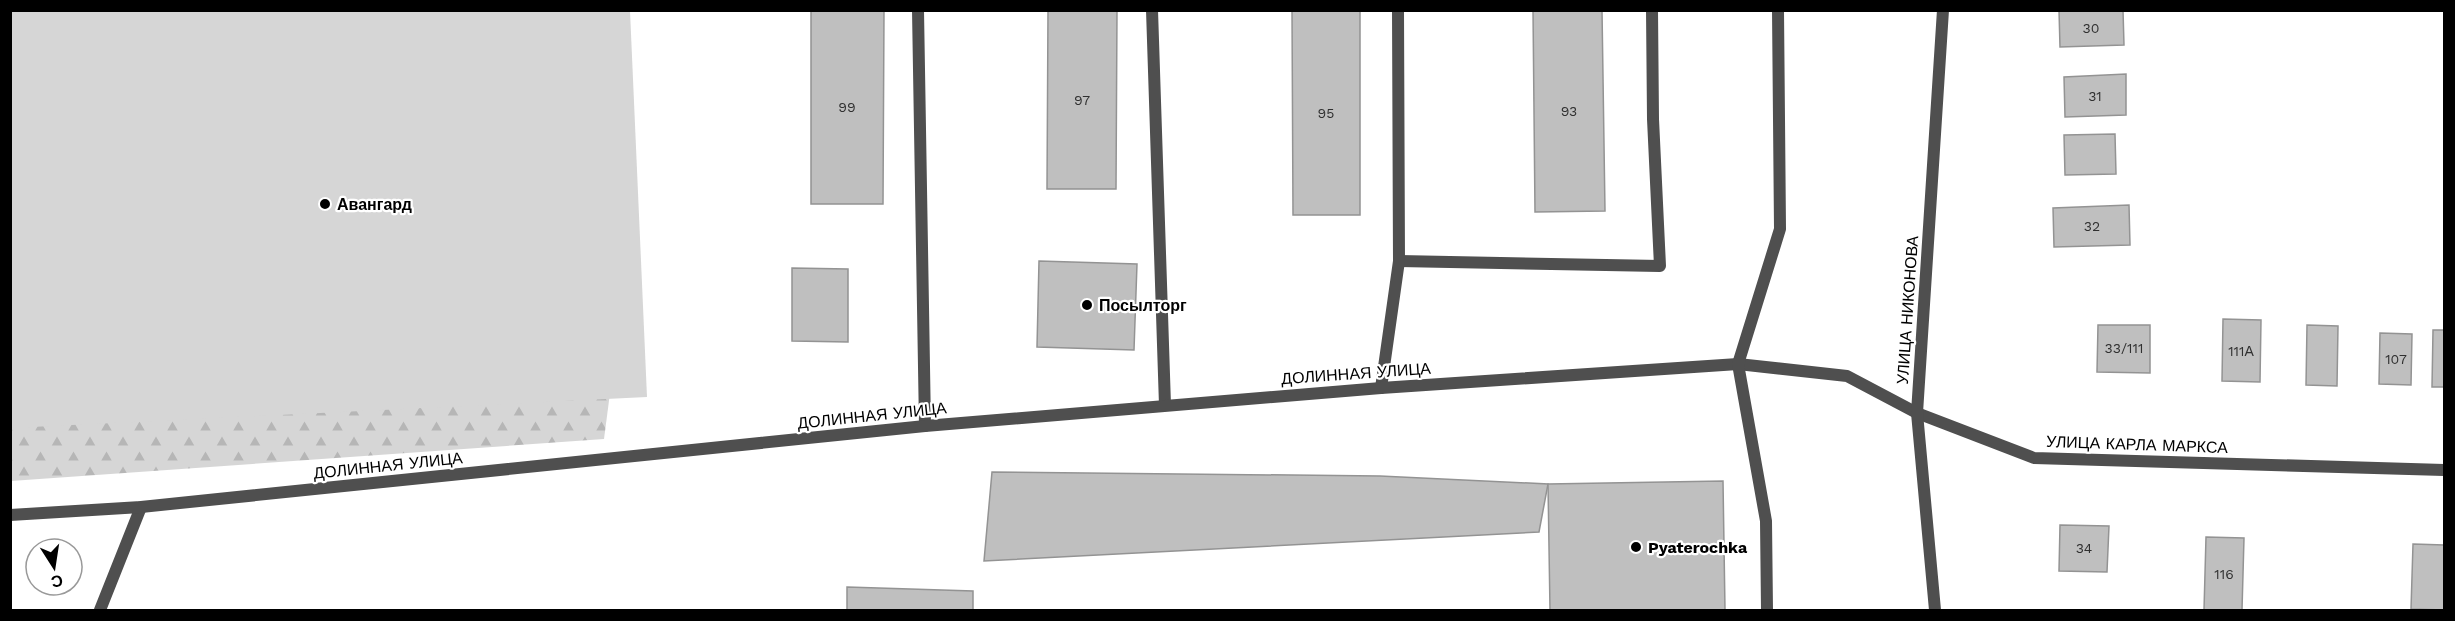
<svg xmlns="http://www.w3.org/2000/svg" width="2455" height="621" font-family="'Work Sans',sans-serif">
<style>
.forest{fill:url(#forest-firs)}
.park{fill:#d6d6d6}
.building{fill:#bfbfbf;stroke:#939393;stroke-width:1.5}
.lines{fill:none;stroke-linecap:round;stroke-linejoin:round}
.service{stroke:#4f4f4f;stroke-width:12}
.minor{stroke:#4f4f4f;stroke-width:12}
.poi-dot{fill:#000;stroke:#fff;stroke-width:2}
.labels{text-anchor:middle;stroke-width:4.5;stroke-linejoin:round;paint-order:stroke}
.number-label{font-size:14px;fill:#303030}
.poi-label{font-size:16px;font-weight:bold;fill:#000;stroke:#fff;text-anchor:start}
.street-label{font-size:16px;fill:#000;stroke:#fff}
</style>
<defs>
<pattern id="forest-firs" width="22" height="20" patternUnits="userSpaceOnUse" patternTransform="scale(1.5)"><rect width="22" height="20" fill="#d6d6d6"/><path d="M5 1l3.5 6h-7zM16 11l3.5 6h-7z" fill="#b6b6b6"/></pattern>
</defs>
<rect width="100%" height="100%" fill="#fff"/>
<!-- forest -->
<path class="forest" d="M11 383 610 393 604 439 11 481Z"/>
<!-- park -->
<path class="park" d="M10 11H630L647 397 11 428Z"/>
<!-- building -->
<g class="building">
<path d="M811 10H884L883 204H811Z"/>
<path d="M1048 10H1117L1116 189H1047Z"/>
<path d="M1292 10H1360V215H1293Z"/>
<path d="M1533 10H1602L1605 211 1535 212Z"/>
<path d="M2059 10H2123L2124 45 2060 47Z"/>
<path d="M2126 74V115L2065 117 2064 77Z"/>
<path d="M2115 134 2116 174 2065 175 2064 135Z"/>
<path d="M2129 205 2130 245 2054 247 2053 208Z"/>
<path d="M1039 261 1137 264 1134 350 1037 347Z"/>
<path d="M792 268 848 269V342L792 341Z"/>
<path d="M2223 319 2261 320 2260 382 2222 381Z"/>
<path d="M2098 325H2150V373L2097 372Z"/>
<path d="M2307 325 2338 326 2337 386 2306 385Z"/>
<path d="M2433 330H2444V387H2432Z"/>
<path d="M2380 333 2412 334 2411 385 2379 384Z"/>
<path d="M992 472 1380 476 1548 484 1539 532 984 561Z"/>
<path d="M1723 481 1725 610H1550L1548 484Z"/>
<path d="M2060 525 2109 526 2107 572 2059 571Z"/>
<path d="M2206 537 2244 538 2242 610H2204Z"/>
<path d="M2413 544 2444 545V610L2411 609Z"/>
<path d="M847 587 973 591V610H847Z"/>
</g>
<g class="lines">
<!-- service -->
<g class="service">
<path d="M1152 10 1165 405"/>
<path d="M1399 261 1660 266 1653 119 1652 10"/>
<path d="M1381 388 1399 261 1398 10"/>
<path d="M100 610 141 507"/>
</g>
<!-- minor -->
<g class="minor">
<path d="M918 10 925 426"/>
<path d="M10 515 141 507 925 426 1381 388 1738 364 1847 376 1917 413 2034 458 2444 470"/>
<path d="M1767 610 1766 521 1738 364 1780 229 1778 10"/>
<path d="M1935 610 1917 413 1943 10"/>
</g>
</g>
<!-- markers -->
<g class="poi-dot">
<circle cx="325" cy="204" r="6"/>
<circle cx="1087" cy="305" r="6"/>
<circle cx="1636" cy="547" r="6"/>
</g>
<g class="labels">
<!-- number labels -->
<g class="number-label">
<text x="2091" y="33">30</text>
<text x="2095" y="101">31</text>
<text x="1082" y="105">97</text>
<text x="847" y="112">99</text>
<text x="1569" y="116">93</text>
<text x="1326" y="118">95</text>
<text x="2092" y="231">32</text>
<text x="2124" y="353">33/111</text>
<text x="2241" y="356">111А</text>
<text x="2396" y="364">107</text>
<text x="2084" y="553">34</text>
<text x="2224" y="579">116</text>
</g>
<!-- poi labels -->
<g class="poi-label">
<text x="337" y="210">Авангард</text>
<text x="1099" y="311">Посылторг</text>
<text x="1648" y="553">Pyaterochka</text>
</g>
<!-- street labels -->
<g class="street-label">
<text transform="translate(1907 310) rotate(-86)" y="6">УЛИЦА НИКОНОВА</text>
<text transform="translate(1356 373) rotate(-4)" y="6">ДОЛИННАЯ УЛИЦА</text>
<text transform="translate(872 415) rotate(-6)" y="6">ДОЛИННАЯ УЛИЦА</text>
<text transform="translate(2137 444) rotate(2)" y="6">УЛИЦА КАРЛА МАРКСА</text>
<text transform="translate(388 465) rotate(-6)" y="6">ДОЛИННАЯ УЛИЦА</text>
</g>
</g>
<!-- border -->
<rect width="2455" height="621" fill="none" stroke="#000000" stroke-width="24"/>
<!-- north arrow -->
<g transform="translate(54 567) rotate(168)"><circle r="28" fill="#ffffff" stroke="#999999" stroke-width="1.5"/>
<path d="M0-4.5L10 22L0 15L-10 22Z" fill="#000000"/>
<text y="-9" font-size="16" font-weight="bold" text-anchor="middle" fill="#000000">С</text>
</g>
</svg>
